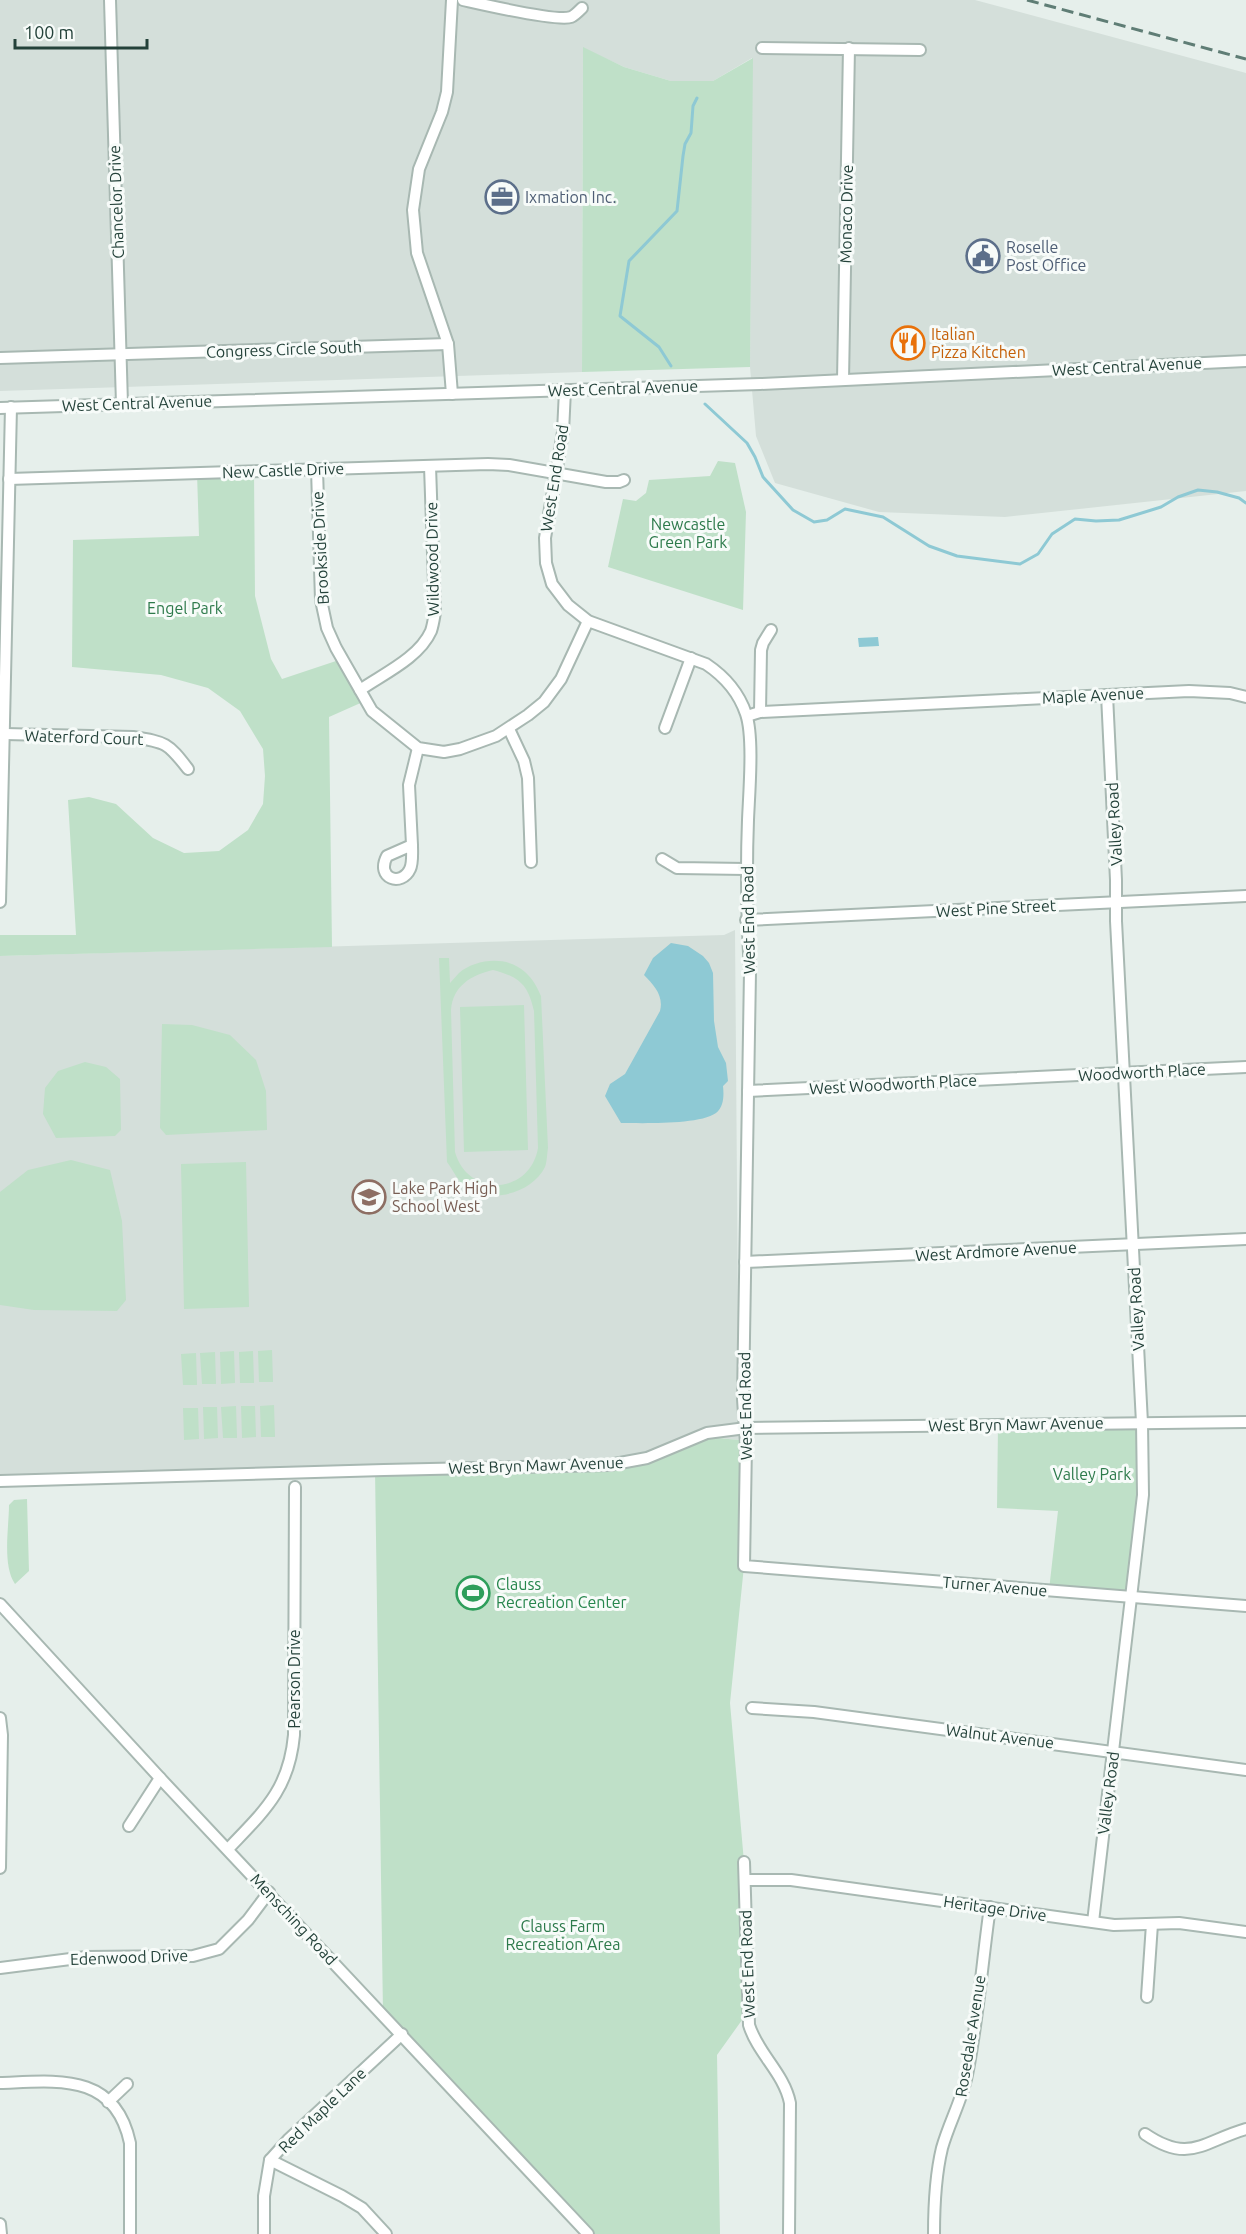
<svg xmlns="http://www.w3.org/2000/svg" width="1246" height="2234" font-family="Ubuntu,sans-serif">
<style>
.built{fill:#d4dfda}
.green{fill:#bfe0c8;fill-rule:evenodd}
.water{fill:#8ec9d4}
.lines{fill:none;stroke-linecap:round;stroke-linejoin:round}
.stream{stroke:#8ec9d4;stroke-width:3}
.minor-casing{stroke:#a8b8b2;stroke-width:14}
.minor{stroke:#fff;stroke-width:10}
.rail{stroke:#5f7d75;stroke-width:3;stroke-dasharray:12 6;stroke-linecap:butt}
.labels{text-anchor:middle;stroke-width:6;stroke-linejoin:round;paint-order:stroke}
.service-label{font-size:16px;fill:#4e5e75;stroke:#f7fbf9;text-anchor:start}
.street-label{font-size:16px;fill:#24423a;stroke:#f7fbf9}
.food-label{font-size:16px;fill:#c56008;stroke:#f7fbf9;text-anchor:start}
.park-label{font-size:16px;fill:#2d7a4b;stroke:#f7fbf9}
.education-label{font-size:16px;fill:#785e54;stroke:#f7fbf9;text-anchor:start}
.leisure-label{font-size:16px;fill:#27864d;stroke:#f7fbf9;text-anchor:start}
</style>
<rect width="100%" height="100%" fill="#e6efeb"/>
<!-- built -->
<g class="built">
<path d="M0 0H975L1246 73V491L1005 517 879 512 775 483 756 436 750 367 752 58 713 81H671L624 67 583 48 582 372 0 391Z"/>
<path d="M735 930 739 1440 718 1438 609 1465 0 1481V956L724 935Z"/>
</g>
<!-- green -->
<g class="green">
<path d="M583 47 624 67 671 81H713L753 58 750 367 582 372Z"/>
<path d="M718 461 735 463 746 512 743 610 608 567 623 499 636 501 646 493 649 480 710 476Z"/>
<path d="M254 471 255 596 271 659 282 679 342 659 365 701 329 717 332 947 0 956V935H76L68 800 89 797 116 804 153 838 184 853 219 851 248 830 263 804 265 776 263 749 240 711 208 688 161 675 72 667 73 540 199 536 197 473Z"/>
<path d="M439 958H449L450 983C453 980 456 976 459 973 477 958 508 956 525 972 533 979 537 987 541 996L548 1148C547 1154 547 1162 545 1167 532 1193 492 1204 467 1188 459 1183 453 1170 447 1162ZM493 970C520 977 528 985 534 1011L538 1148C530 1195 468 1198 455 1152L451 1010C453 986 471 975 493 970Z"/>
<path d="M524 1005 528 1150 464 1152 460 1007Z"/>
<path d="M162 1024 192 1025 230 1035 256 1060 266 1091 267 1130 166 1135 160 1128Z"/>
<path d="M85 1062 106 1067 120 1079 121 1130 115 1136 56 1138 43 1114 45 1088 58 1071Z"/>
<path d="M71 1160 110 1170 122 1221 126 1300 117 1311 34 1310 0 1305V1192L28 1170Z"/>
<path d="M246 1162 249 1307 184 1309 181 1164Z"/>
<path d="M272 1350 273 1382H259L258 1351Z"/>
<path d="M234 1351 235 1383 221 1384 220 1352Z"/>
<path d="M253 1351 254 1383H240L239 1352Z"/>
<path d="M215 1352 216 1384H202L200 1353Z"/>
<path d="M196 1353 197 1385H183L181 1354Z"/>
<path d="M274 1405 275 1437H261L260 1406Z"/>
<path d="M236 1406 237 1438H223L221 1407Z"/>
<path d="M241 1406H255L256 1437 242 1438Z"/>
<path d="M203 1407H217L218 1438 204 1439Z"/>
<path d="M183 1408H198L199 1439 184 1440Z"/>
<path d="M1142 1423 1143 1447 1131 1596 1049 1590 1058 1511 997 1508 998 1425Z"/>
<path d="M718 1438 739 1440 741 1448 744 1566 730 1703 744 1862 747 2013 717 2055 720 2234H585L383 2013 375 1470 609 1465 685 1441Z"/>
<path d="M27 1499 29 1571 15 1584C2 1565 9 1527 9 1505L14 1500Z"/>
</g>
<!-- water -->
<g class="water">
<path d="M878 637 879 646 859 647 858 638Z"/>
<path d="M671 943 688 946 703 956 709 963 713 973 714 1021 718 1047 726 1063 728 1081 723 1086C724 1095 724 1107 716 1113 699 1125 643 1123 621 1123L605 1096 610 1084 625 1074 660 1011C664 996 654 985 644 975L653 958Z"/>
</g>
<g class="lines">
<!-- stream -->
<g class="stream">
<path d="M671 366 659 347 620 316 629 261 677 211 683 156 685 144 691 133 693 106 697 98"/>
<path d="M705 404 747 443 755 457 763 477 793 510 814 522 827 520 845 509 883 517 929 546 957 556 1020 564 1038 554 1052 534 1075 519 1096 521 1119 520 1161 507 1178 497 1198 490 1217 492 1239 498 1246 503"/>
</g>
<!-- minor casing -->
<g class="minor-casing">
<g id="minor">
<path d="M110 0 122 404"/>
<path d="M452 0 447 92 442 112 419 169 413 210 417 253 448 344 452 394"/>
<path d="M463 0C481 4 557 22 571 17 574 16 579 11 582 8"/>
<path d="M762 48 920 50"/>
<path d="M0 358 448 344"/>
<path d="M843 380 849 48"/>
<path d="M565 390 563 432 545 538 546 563 552 584 568 605 588 621 706 664C724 676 739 693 746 714 754 737 749 794 748 820 746 871 747 921 750 972L743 1399 746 1444 744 1566 1246 1606"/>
<path d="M0 408 760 384 1246 361"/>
<path d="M317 469 321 600 327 628 336 648 372 711 418 748 444 752 460 749 496 736 528 715 544 702 561 679 588 621"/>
<path d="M9 479 488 464 509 465 606 482H619L624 480"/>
<path d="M360 690C383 674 419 658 431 631 433 625 434 618 435 612L430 466"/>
<path d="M760 712 761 650 763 643 771 630"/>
<path d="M747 716 760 712 1189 691 1230 693 1246 697"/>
<path d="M665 728 691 658"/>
<path d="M509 729 524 761 528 778 531 862"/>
<path d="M5 734 133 737C166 742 168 743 188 769"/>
<path d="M412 845C412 852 413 863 410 869 402 887 375 879 387 856L412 845 409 785 418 748"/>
<path d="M662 859 677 868 746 869"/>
<path d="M0 902 11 407"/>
<path d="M746 920 1246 896"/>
<path d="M748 1091 1246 1067"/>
<path d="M745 1262 1246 1239"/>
<path d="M0 1481 384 1470 609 1465 647 1458 707 1433 746 1428 1246 1422"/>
<path d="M0 1604 160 1778 588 2234"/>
<path d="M752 1708 814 1712 1246 1770"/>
<path d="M0 1718 2 1735 0 1868"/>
<path d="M129 1826 160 1778"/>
<path d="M228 1849C264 1811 289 1790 294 1735L295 1487"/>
<path d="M744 1862 749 2025C758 2054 784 2073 790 2103L789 2234"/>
<path d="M745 1880H791L1114 1925 1179 1923 1246 1932"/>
<path d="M1093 1922 1143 1495 1142 1423 1116 921V880L1107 695"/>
<path d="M0 1968 86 1957 193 1956 219 1949 248 1920 269 1892"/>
<path d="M1147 1997 1152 1924"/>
<path d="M0 2083C57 2081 115 2072 130 2143V2234"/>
<path d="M108 2102 127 2084"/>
<path d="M1145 2134C1189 2164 1202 2142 1246 2129"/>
<path d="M270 2160 342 2196 362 2208 386 2234"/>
<path d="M0 2224 1 2234"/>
<path d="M264 2234V2196L270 2160 288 2140 402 2034"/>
<path d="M934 2234C934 2205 935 2177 942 2148 949 2123 962 2100 967 2075 978 2020 982 1963 990 1907"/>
</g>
</g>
<!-- minor -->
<use href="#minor" class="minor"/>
<!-- rail -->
<path class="rail" d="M1027 0 1246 59"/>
</g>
<!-- icons -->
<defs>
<g id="office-ring" transform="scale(1.725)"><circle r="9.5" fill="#f7fbf9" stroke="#5c6f8a" stroke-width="1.5"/><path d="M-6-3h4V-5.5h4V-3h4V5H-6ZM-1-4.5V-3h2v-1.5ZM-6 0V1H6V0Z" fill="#5c6f8a"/></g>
<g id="civic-ring" transform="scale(1.725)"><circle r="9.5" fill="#f7fbf9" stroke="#5c6f8a" stroke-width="1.5"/><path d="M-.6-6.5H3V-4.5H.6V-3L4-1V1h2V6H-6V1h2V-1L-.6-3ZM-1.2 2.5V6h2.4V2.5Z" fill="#5c6f8a"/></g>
<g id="restaurant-ring" transform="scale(1.725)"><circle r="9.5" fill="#f7fbf9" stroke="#e8710a" stroke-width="1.5"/><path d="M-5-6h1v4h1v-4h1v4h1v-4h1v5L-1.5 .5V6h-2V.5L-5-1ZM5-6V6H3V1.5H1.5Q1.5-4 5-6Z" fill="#e8710a"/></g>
<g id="school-ring" transform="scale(1.725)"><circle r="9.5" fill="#f7fbf9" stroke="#8d6e63" stroke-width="1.5"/><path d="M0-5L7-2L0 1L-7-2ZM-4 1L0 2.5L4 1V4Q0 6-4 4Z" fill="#8d6e63"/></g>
<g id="stadium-ring" transform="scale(1.725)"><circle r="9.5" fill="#f7fbf9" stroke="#2e9e5b" stroke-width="1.5"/><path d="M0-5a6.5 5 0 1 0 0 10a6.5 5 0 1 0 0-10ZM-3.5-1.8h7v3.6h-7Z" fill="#2e9e5b"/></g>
</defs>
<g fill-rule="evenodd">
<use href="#office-ring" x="502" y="197"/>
<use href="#civic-ring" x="983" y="256"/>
<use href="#restaurant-ring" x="908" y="343"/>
<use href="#school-ring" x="369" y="1197"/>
<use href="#stadium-ring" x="473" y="1593"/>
</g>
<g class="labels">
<!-- service labels -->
<g class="service-label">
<text x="525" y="203">Ixmation Inc.</text>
<text x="1006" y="253">Roselle<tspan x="1006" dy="18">Post Office</tspan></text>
</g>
<!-- street labels -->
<g class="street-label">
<text transform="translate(116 202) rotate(-92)" y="6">Chancelor Drive</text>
<text transform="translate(846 214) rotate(-89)" y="6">Monaco Drive</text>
<text transform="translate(284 349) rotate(-2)" y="6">Congress Circle South</text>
<text transform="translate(1127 366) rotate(-3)" y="6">West Central Avenue</text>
<text transform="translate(623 388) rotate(-2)" y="6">West Central Avenue</text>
<text transform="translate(137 403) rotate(-2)" y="6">West Central Avenue</text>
<text transform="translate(283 470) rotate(-2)" y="6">New Castle Drive</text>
<text transform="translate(554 478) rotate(-81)" y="6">West End Road</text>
<text transform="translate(320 548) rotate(-93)" y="6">Brookside Drive</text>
<text transform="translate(432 559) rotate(-91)" y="6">Wildwood Drive</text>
<text transform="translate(1093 695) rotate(-3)" y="6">Maple Avenue</text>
<text transform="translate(84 737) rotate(2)" y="6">Waterford Court</text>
<text transform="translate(1114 824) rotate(-93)" y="6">Valley Road</text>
<text transform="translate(996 908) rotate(-3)" y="6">West Pine Street</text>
<text transform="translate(748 920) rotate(-91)" y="6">West End Road</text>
<text transform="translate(1142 1072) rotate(-3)" y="6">Woodworth Place</text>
<text transform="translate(893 1084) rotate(-3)" y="6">West Woodworth Place</text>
<text transform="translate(996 1251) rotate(-3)" y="6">West Ardmore Avenue</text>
<text transform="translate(1136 1309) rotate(-93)" y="6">Valley Road</text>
<text transform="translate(745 1406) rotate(-91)" y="6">West End Road</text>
<text transform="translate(1016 1424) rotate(-1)" y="6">West Bryn Mawr Avenue</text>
<text transform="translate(536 1465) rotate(-2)" y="6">West Bryn Mawr Avenue</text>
<text transform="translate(995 1586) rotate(5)" y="6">Turner Avenue</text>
<text transform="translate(294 1679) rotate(-90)" y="6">Pearson Drive</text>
<text transform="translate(1000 1736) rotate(7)" y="6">Walnut Avenue</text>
<text transform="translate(1108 1793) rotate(-83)" y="6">Valley Road</text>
<text transform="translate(995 1908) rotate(8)" y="6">Heritage Drive</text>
<text transform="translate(294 1919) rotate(47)" y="6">Mensching Road</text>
<text transform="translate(129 1957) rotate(-2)" y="6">Edenwood Drive</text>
<text transform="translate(747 1964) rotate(-92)" y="6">West End Road</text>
<text transform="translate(970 2036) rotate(-81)" y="6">Rosedale Avenue</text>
<text transform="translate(322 2110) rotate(-44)" y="6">Red Maple Lane</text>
</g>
<!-- food labels -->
<g class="food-label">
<text x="931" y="340">Italian<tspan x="931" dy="18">Pizza Kitchen</tspan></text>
</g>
<!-- park labels -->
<g class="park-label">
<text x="688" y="530">Newcastle<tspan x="688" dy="18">Green Park</tspan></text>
<text x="185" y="614">Engel Park</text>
<text x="1092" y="1480">Valley Park</text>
<text x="563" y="1932">Clauss Farm<tspan x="563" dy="18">Recreation Area</tspan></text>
</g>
<!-- education labels -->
<g class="education-label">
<text x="392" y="1194">Lake Park High<tspan x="392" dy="18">School West</tspan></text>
</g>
<!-- leisure labels -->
<g class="leisure-label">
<text x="496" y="1590">Clauss<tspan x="496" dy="18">Recreation Center</tspan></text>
</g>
</g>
<!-- scale -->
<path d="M15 39v9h132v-9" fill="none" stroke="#24423a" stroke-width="3"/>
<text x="24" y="39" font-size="18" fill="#24423a" stroke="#f7fbf9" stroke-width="4.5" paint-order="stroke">100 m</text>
</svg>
